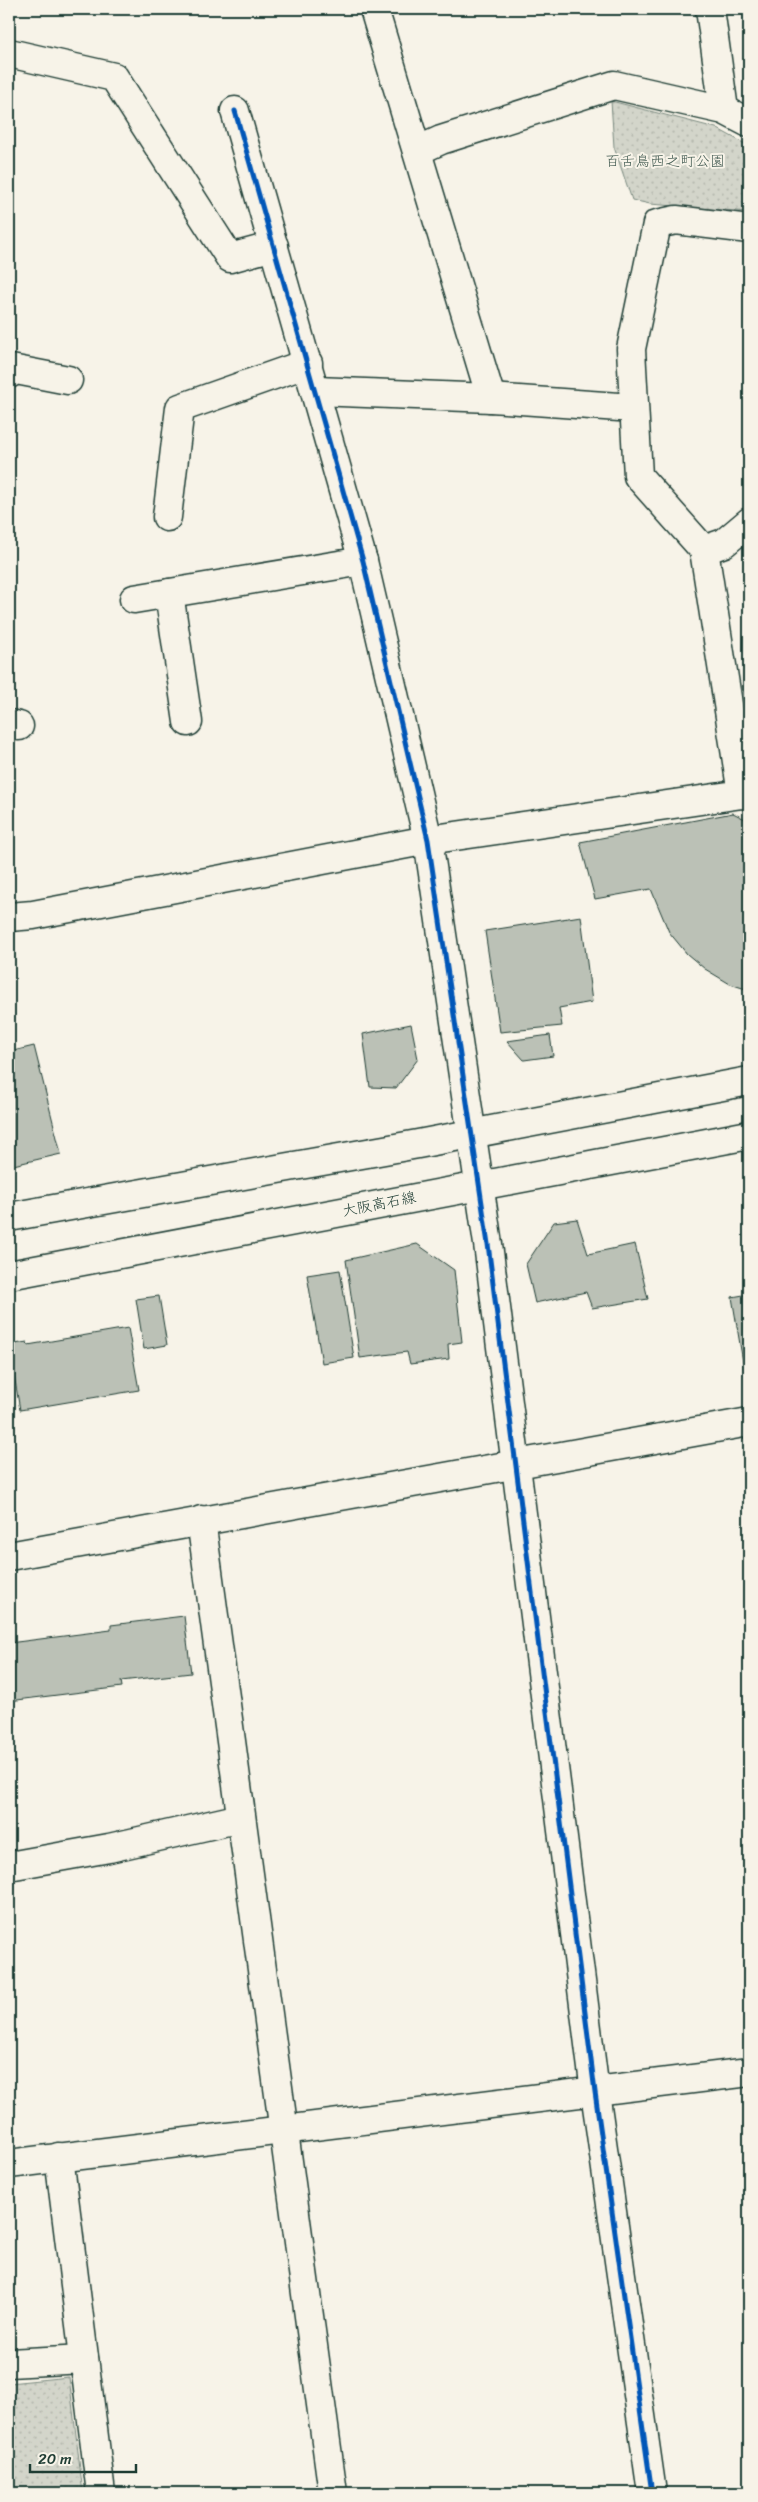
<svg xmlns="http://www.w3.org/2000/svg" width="758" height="2502" font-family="Sriracha,'Klee One',sans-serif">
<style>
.grass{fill:url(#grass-dots);stroke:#79897f}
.building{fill:#bbc1b6;stroke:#1f3d34}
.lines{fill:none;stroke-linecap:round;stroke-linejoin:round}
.minor-casing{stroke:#1f3d34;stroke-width:31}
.major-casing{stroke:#1f3d34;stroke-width:31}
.minor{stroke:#f7f3e8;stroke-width:28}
.major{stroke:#f7f3e8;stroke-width:28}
.cycleway-casing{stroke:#f7f3e8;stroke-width:8}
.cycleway{stroke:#0057b8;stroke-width:5}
.labels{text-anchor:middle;stroke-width:4;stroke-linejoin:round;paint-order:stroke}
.park-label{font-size:15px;fill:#435b52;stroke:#f7f3e8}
.street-label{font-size:15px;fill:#1f3d34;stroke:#f7f3e8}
</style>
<defs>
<pattern id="grass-dots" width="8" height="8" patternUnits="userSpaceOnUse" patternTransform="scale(1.25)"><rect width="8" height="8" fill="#d3d5ca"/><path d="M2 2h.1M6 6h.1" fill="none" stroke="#b5b8ae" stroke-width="1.8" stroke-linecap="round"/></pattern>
</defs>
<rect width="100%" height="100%" fill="#f7f3e8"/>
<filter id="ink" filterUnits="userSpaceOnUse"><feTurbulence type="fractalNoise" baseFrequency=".02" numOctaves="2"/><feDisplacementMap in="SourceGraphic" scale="10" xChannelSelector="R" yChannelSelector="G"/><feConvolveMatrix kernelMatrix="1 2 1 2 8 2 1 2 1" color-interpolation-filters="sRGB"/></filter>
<g filter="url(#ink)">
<!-- grass -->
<g class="grass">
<path d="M611 101 716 128 749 146V212L650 204 632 200 614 147Z"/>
<path d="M69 2377 83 2493H9V2383Z"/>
</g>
<!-- building -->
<g class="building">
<path d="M733 813 749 821V990L730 984 705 969 687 954 669 932 651 889 595 899 580 842Z"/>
<path d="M581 916 592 1002 559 1008 562 1026 500 1032 485 931Z"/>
<path d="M411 1024 418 1059 396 1088 370 1087 363 1034Z"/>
<path d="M550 1035 553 1056 524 1060 507 1041Z"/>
<path d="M34 1046 61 1154 9 1166V1052Z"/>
<path d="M577 1219 588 1254 635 1244 648 1299 592 1308 586 1292 535 1303 526 1264 554 1222Z"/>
<path d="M417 1244 454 1270 462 1342 448 1344 449 1359 410 1364 407 1352 360 1358 346 1260Z"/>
<path d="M340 1270 354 1358 322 1363 307 1275Z"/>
<path d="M749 1294V1386H747L732 1297Z"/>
<path d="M159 1296 167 1345 144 1349 136 1299Z"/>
<path d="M128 1328 139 1390 20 1410 9 1345 27 1342 28 1345Z"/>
<path d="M184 1616 191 1673 121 1681 122 1687 9 1701V1643L111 1630V1625Z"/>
</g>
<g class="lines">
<!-- minor casing -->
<g class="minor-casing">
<g id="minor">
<path d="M374 9 491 398"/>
<path d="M710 9 724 110"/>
<path d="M9 53 114 77 230 258 274 246"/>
<path d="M235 111 363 561 428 840 488 1244 595 2092 652 2493"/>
<path d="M417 151 441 140 614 85 724 110 749 123"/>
<path d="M9 374 11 369 68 380"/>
<path d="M316 391 491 398 633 408"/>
<path d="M167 517 180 408 308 363"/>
<path d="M704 550 724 543 749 522"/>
<path d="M169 593 188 722"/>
<path d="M134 599 363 561"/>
<path d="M9 724 19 726"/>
<path d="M742 794 704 550 638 476 631 349 657 224 676 220 749 229"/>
<path d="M9 917 33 915 428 840 742 794 749 795"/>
<path d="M201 1520 333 2493"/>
<path d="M9 1556 749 1422"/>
<path d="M9 1866 109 1848 241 1818"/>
<path d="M59 2157 101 2493"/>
<path d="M9 2164 749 2072"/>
<path d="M9 2363 84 2359"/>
</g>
</g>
<!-- major casing -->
<g class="major-casing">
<g id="major">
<path d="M9 1217 418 1144 749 1081"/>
<path d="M9 1275 749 1135"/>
</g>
</g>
<!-- minor -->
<use href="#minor" class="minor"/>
<!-- major -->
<use href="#major" class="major"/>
<!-- cycleway casing -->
<g class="cycleway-casing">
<path id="cycleway" d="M235 111 363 561 428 840 488 1244 595 2092 652 2493"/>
</g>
<!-- cycleway -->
<use href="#cycleway" class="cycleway"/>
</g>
</g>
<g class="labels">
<!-- park labels -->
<g class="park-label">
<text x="665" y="166">百舌鳥西之町公園</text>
</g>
<!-- street labels -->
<g class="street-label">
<text transform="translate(379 1204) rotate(-11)" y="5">大阪高石線</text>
</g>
</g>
<!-- margin -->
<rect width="758" height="2502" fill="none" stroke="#f7f3e8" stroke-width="30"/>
<rect x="15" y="15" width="728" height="2472" fill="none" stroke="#1f3d34" stroke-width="2" filter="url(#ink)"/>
<!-- scale -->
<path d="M30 2464v8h106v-8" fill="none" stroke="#1f3d34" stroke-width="2.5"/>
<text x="38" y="2464" font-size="15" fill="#1f3d34" stroke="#f7f3e8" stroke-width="4" paint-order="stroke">20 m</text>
</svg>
